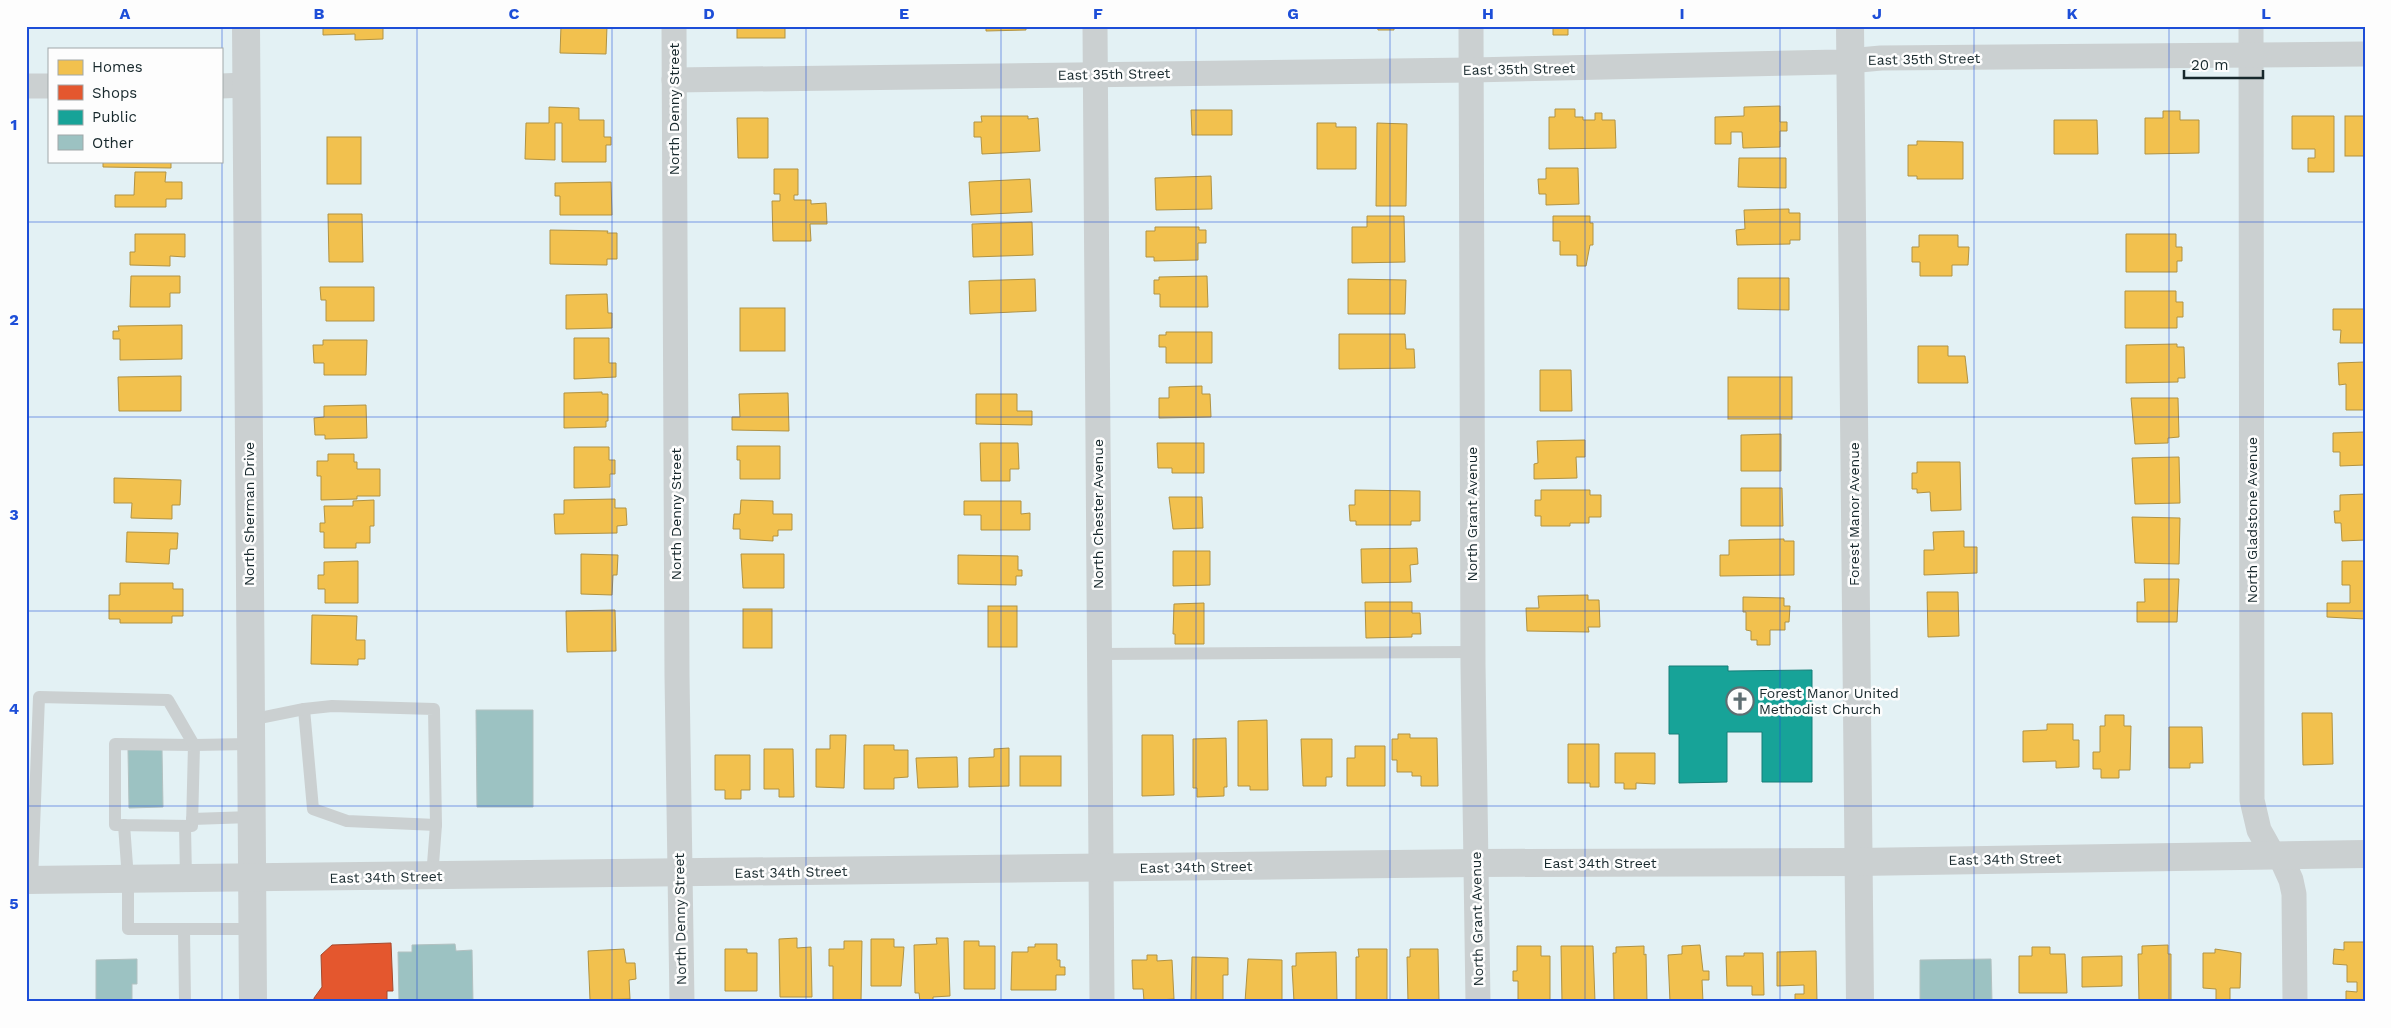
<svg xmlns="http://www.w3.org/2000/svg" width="2391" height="1028" font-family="'Work Sans',sans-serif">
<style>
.homes{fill:#f2c14e;stroke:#b09344}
.shops{fill:#e4572e;stroke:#a6492d}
.public{fill:#17a398;stroke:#177e78}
.building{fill:#9cc2c2;stroke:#b2c1c1}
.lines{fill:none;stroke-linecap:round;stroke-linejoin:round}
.service{stroke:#cbd0d1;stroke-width:12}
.minor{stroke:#cbd0d1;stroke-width:25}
.tertiary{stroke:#cbd0d1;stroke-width:28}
.secondary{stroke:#cbd0d1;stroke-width:28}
.grid{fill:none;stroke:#1d4ed8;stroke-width:1;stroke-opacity:0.55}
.labels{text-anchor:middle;stroke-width:5;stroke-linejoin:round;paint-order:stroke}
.street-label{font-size:14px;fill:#17282c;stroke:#fdfdfd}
.poi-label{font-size:14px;fill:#17282c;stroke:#fdfdfd;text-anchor:start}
.neatline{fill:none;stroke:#1d4ed8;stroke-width:2}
.grid-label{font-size:16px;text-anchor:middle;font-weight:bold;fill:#1d4ed8}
</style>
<rect width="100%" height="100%" fill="#e3f1f4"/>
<!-- homes -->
<g class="homes">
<path d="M323 26H383V39L355 40V34L323 35Z"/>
<path d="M561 26H607L606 54 560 53Z"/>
<rect x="737" y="26" width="48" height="12"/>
<path d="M986 26H1026V30L986 31Z"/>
<path d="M1377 26H1394V30H1378Z"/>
<path d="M1553 26H1584V27L1568 28V35H1553Z"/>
<path d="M1780 106V122H1787V131H1780V147L1743 148 1742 132H1731V144H1715V117L1744 116V107Z"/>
<path d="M549 107 579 108V120H604V137H611V145H606V162H562V123H555V160L525 159 526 123H549Z"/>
<path d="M1555 109H1575V117H1583V120H1595V113H1602V120H1615L1616 148 1549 149V117H1555Z"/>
<path d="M1191 110H1232V135H1192Z"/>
<path d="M2163 111H2180V120H2199V153L2145 154V118H2163Z"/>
<path d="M981 116H1028V119L1038 118 1040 151 982 154 981 137H974V122H982Z"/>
<path d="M2292 116H2334V172H2308V158H2315V149H2292Z"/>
<rect x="2345" y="116" width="20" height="40"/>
<path d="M737 118H768V158H738Z"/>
<path d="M2054 120H2097L2098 154H2054Z"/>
<path d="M1317 123H1336V127H1356V169H1317Z"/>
<path d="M1377 123 1407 124 1406 206H1376Z"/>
<rect x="327" y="137" width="34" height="47"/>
<path d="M1917 141 1963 142V179H1917V176H1908V145H1917Z"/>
<path d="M1739 158H1786V188L1738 187Z"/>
<path d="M103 161H171V168L103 167Z"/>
<path d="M1546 168H1578L1579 204 1546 205V194H1539L1538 179H1546Z"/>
<path d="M774 169H798V195H794V200H811V204L826 203 827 224H810L811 241H773L772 201H780V194H774Z"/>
<path d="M135 172H166L165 182H182V199H166V207H115V195H134Z"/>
<path d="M1211 176 1212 209 1156 210 1155 178Z"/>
<path d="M1030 179 1032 212 971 215 969 182Z"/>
<path d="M611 182 612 215H560V196H555V183Z"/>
<path d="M1789 209V213H1800V240H1790V244L1737 245 1736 230 1745 229 1744 210Z"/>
<path d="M328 214H362L363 262H329Z"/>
<path d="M1367 216H1404L1405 262 1352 263V227H1367Z"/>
<path d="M1553 216H1590V223H1593V245H1590L1586 266H1577V255H1560V241H1553Z"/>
<path d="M1032 222 1033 255 973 257 972 224Z"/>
<path d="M1155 227H1199V230H1206V243H1198V260L1154 261V257H1146V231H1155Z"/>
<path d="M550 230 608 231 607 233H617V259H607V265L550 264Z"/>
<path d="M135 234H185V257L170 256V266L130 265V252H135Z"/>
<path d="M2126 234H2176V247H2182V261H2177V272H2126Z"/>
<path d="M1919 235H1958V247H1969L1968 265H1952V276H1920V262H1912V247H1919Z"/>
<path d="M131 276H180V293H170V307H130Z"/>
<path d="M1207 276 1208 307H1160V294H1154V280H1159V277Z"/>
<path d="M1738 278H1789V310L1738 309Z"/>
<path d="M1035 279 1036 311 970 314 969 281Z"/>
<path d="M1348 279 1406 280 1405 314H1348Z"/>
<path d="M320 287H374V321H326V300H321Z"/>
<path d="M2125 291H2176V302H2183V317H2177V328H2125Z"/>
<path d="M607 294 608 313H612V328L566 329V295Z"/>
<rect x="740" y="308" width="45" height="43"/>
<path d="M2333 309H2365V343H2340L2341 330H2333Z"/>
<path d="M182 325V359L120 360V339H113V331H119L118 326Z"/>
<path d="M1166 332H1212V363H1166V347H1159V335H1166Z"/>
<path d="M1339 334H1405L1406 349H1414L1415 368 1339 369Z"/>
<path d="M574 338H609V363H616V377L574 379Z"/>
<path d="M323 340H367L366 375H324V363H314L313 345H323Z"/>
<path d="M2177 344V347H2184L2185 378H2178V382L2126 383V345Z"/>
<path d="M1918 346H1948V356H1965L1968 383H1918Z"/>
<path d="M2365 362V410H2346V384L2339 385 2338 363Z"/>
<path d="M1540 370H1571L1572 411H1540Z"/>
<path d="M181 376V411H119L118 377Z"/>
<rect x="1728" y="377" width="64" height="42"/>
<path d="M1202 386V394H1210L1211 417 1159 418V398H1169V387Z"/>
<path d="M602 392V394H608V421H606V427L564 428V393Z"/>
<path d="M788 393 789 431 732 430V417H740L739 394Z"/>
<path d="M976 394H1017V411H1032V425L976 424Z"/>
<path d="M2131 398H2178L2179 437 2168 438V443L2135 444Z"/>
<path d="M366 405 367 438 325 439V435H315L314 418 324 417V406Z"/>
<path d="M2365 432V465L2340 466V452H2333V433Z"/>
<path d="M1781 434V471H1741V435Z"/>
<path d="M1585 440V457H1576L1577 478 1534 479V464L1538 463 1537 441Z"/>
<path d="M980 443H1018L1019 469H1010V481H981Z"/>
<path d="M1157 443H1204V473H1172V468H1158Z"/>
<path d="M737 446H780V479H740V460H737Z"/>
<path d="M574 447H609V460H615V474H610V487L574 488Z"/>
<path d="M328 454H354V462H357V469H380V496H357V499L321 500V476H317V461H328Z"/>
<path d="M2179 457 2180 503 2135 504 2132 458Z"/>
<path d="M1917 462H1960L1961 510 1931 511 1930 492 1917 493V489H1912V473H1917Z"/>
<path d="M114 478 181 480 180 505H172V519L131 518 132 503H114Z"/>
<path d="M1741 488H1782L1783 526H1741Z"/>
<path d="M1355 490 1420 491V521H1411V525H1356V521H1350L1349 505H1355Z"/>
<path d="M1541 490H1590V495H1601V517H1589V523H1570V526H1541V516H1535V500H1541Z"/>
<path d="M2365 494V540L2342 541 2341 523H2335L2334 511H2340V495Z"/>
<path d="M1169 497H1202L1203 528 1173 529Z"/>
<path d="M615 499V508H626L627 525 617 526V533L555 534 554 514H564V500Z"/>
<path d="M374 500V526H370V543H356V548H324V532H320V523H325L324 506H353V501Z"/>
<path d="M741 500 773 501V514H792V530H778V536H773V541L740 539V529H733L734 514H740Z"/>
<path d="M964 501H1021V514L1030 513V530H981V515H964Z"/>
<path d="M2132 517 2180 518 2179 564 2135 563Z"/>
<path d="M1964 531V547H1977V573L1924 575V550H1934L1933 532Z"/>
<path d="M127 532 178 533 177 549H170L169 564 126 562Z"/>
<path d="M1784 539V541H1794V575L1720 576V555H1729V540Z"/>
<path d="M1417 548 1418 564 1410 565 1411 582 1362 583 1361 549Z"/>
<path d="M1173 551H1210V585L1173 586Z"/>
<path d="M581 554 618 555 617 575H613L612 595 581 594Z"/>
<path d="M741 554H784V588H743Z"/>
<path d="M958 555 1018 556V570H1022V576H1016V585L958 584Z"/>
<path d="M358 561V603H325V589H318V575H324V562Z"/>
<path d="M2342 561H2365V619L2327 617V603H2350V585H2342Z"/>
<path d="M2144 579H2179L2177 622H2137V602H2145Z"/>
<path d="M120 583H173V589H183V616H172V623H120V619H109V595H120Z"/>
<path d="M1927 592H1958L1959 636 1928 637Z"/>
<path d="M1588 595V600H1599L1600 627H1588L1589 632 1527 631 1526 608H1539L1538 596Z"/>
<path d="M1743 597 1784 598V606H1790L1789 622H1785V630H1770V645H1757V640H1751V631L1746 630V612H1743Z"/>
<path d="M1365 602H1412V613H1420L1421 634H1412V637L1366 638Z"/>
<path d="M1204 603V644H1175V634H1173L1174 604Z"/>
<rect x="988" y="606" width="29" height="41"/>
<rect x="743" y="609" width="29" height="39"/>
<path d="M615 610 616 651 567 652 566 611Z"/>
<path d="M312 615 357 616 356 640H365V659H358V665L311 664Z"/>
<path d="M2302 713H2332L2333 764 2303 765Z"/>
<path d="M2105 715H2124V726H2131L2130 770H2119V778H2101V769H2093V752H2100V726H2105Z"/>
<path d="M1267 720 1268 790H1250V786H1238V721Z"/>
<path d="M2047 724H2073V740H2079V767L2056 768V761L2023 762V731L2047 730Z"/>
<path d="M2169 727H2202L2203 763H2190V768H2169Z"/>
<path d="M1398 734H1410V738H1437L1438 786H1421V776H1412V772H1397V760H1392V739H1398Z"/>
<path d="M830 735H846L844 788 816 787V749H830Z"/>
<path d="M1142 735H1173L1174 795 1142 796Z"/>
<path d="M1226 738 1227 787H1224V796L1197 797V788H1193V739Z"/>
<path d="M1301 739H1332V777H1326V786H1303Z"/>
<path d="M1568 744H1599V787H1590V783H1568Z"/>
<path d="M864 745H894V750H908V777L894 778V789H864Z"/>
<path d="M1355 746H1385V786H1347V758H1355Z"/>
<path d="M1009 748V786L969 787V758L994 757V749Z"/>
<path d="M764 749H793L794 797H779V789H764Z"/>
<path d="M1615 753H1655V784L1636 783V789H1624V783H1615Z"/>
<path d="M715 755H750V790H741V799H725V790H715Z"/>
<rect x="1020" y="756" width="41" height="30"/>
<path d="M957 757 958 787 918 788 916 758Z"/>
<path d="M797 938V948L811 947 812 997H780L779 939Z"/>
<path d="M936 938H948L950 996 933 997V1001L920 1002 919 993H915L914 945 937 944Z"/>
<path d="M871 939H894V947H904L901 986H871Z"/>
<path d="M844 941H862L861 1002H833V966H829V949H844Z"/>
<path d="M964 941H979V946H995V989H964Z"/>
<path d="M2344 942H2365V1002H2346V991L2357 992V982H2347V965L2333 964 2334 949 2344 950Z"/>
<path d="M1035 944H1057V960H1060V967H1065V975H1056V990H1011L1012 952H1028V947H1035Z"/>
<path d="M1700 945 1703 971H1709V980H1702L1703 1002H1670L1668 955 1682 954V946Z"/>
<path d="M2168 945V954H2171V1002H2139L2138 954H2142V946Z"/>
<path d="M1517 946H1541V956H1550V1002H1518V981H1513V971H1517Z"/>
<path d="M1561 946H1593L1595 1002H1562Z"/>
<path d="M1644 946V955L1646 954 1647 1002H1614L1613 953H1616V947Z"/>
<path d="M2032 947H2050V954H2065L2067 993H2019V956H2032Z"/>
<path d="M624 949 626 963H635L636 979 629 980 630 999 590 1000 588 951Z"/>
<path d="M725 949H747V953H757V991H725Z"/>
<path d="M1358 949H1387V1002H1356V957H1359Z"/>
<path d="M1410 949H1438L1439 1002H1408L1407 957H1410Z"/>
<path d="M2215 949 2241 953 2240 988H2230V1002H2216V989L2203 988V953H2215Z"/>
<path d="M1816 951 1817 1002H1795V994H1804V985L1777 986V952Z"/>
<path d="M1336 952 1337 1002H1294L1292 966H1296V953Z"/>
<path d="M1744 953H1763L1764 995H1752V986H1727L1726 956H1744Z"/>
<path d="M1147 955H1157V961L1172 960 1174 999 1144 1001 1143 989H1133L1132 960H1147Z"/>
<path d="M2122 956V986L2082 987V957Z"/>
<path d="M1192 957 1228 958V975H1223V1001L1191 1000Z"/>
<path d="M1248 959 1282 960V1002H1245Z"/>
</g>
<!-- shops -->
<path class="shops" d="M391 943 393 991H387V1002H314V998L322 987 321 955 332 945Z"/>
<!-- public -->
<path class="public" d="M1669 666H1728V671L1812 670V782H1762V732H1727V782L1679 783V734H1669Z"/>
<!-- building -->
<g class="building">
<path d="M476 710H533V807H477Z"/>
<path d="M162 749 163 807 129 808 128 750Z"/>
<path d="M455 944 456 951 472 950 473 1002H399L398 952H412V945Z"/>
<path d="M137 959V984H132V1002H96V960Z"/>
<path d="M1991 959 1992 1002H1920V960Z"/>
</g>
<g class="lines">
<!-- service -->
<g class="service">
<path d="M1099 654 1473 652"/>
<path d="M304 709 313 809 347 821 436 825"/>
<path d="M250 720 304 709 332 706 434 709 436 825 432 877"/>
<path d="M115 744 194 745 192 826 115 825Z"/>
<path d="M192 819 251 817"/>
<path d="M124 825 128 879V929H252"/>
<path d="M185 826 186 879"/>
<path d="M32 880 39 697 168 700 194 745 250 744"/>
<path d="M184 929 185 1002"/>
</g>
<!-- minor -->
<g class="minor">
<path d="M674 26 677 676 682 1002"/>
<path d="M1095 26 1102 1002"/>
<path d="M1471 26 1473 665 1478 1002"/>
<path d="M2251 26 2252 800 2259 830 2273 855 2282 860 2291 880 2294 894 2295 1002"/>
<path d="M674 80 1472 70 1838 62 1881 58 2365 54"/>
<path d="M26 86H49"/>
<path d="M221 86 246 85"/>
</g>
<!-- tertiary -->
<path class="tertiary" d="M1850 26 1860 1002"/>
<!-- secondary -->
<g class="secondary">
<path d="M246 26 253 1002"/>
<path d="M26 880 1477 863 1858 862 2365 854"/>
</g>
</g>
<!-- grid -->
<path class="grid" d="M222 26V1002M417 26V1002M612 26V1002M806 26V1002M1001 26V1002M1196 26V1002M1390 26V1002M1585 26V1002M1780 26V1002M1974 26V1002M2169 26V1002M26 222H2365M26 417H2365M26 611H2365M26 806H2365"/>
<!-- icons -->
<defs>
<g id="church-ring" transform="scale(1.4375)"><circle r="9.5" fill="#fdfdfd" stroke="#5e6e72" stroke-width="1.5"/><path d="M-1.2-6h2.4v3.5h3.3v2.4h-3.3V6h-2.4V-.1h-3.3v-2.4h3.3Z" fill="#5e6e72"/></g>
</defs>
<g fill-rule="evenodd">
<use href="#church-ring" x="1740" y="701"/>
</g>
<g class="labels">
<!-- street labels -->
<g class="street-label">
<text transform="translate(1924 59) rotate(-1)" y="5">East 35th Street</text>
<text transform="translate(1519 69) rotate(-1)" y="5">East 35th Street</text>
<text transform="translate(1114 74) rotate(-1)" y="5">East 35th Street</text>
<text transform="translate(674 109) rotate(-90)" y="5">North Denny Street</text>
<text transform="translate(249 514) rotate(-90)" y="5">North Sherman Drive</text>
<text transform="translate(676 514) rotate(-90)" y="5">North Denny Street</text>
<text transform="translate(1098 514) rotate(-90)" y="5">North Chester Avenue</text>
<text transform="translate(1472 514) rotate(-90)" y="5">North Grant Avenue</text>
<text transform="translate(1854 514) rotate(-90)" y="5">Forest Manor Avenue</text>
<text transform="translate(2252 520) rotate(-90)" y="5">North Gladstone Avenue</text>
<text transform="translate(2005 859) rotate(-1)" y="5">East 34th Street</text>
<text x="1600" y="868">East 34th Street</text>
<text transform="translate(1196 867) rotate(-1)" y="5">East 34th Street</text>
<text transform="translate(791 872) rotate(-1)" y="5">East 34th Street</text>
<text transform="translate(386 877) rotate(-1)" y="5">East 34th Street</text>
<text transform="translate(680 919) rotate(-91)" y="5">North Denny Street</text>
<text transform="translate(1477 919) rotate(-91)" y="5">North Grant Avenue</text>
</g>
<!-- poi labels -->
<g class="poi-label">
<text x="1759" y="698">Forest Manor United<tspan x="1759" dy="16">Methodist Church</tspan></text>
</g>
</g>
<!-- border -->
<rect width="2391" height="1028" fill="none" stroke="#fdfdfd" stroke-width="55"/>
<!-- legend -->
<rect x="48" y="48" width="175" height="115" fill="#fdfdfd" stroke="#a1a8a9"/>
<rect x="58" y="60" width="25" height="15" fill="#f2c14e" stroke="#a1a8a9"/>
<text x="92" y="72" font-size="15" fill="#17282c">Homes</text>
<rect x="58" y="85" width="25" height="15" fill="#e4572e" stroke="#a1a8a9"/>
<text x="92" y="98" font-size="15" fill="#17282c">Shops</text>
<rect x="58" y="110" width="25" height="15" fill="#17a398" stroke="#a1a8a9"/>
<text x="92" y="122" font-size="15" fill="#17282c">Public</text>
<rect x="58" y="135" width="25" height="15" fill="#9cc2c2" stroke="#a1a8a9"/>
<text x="92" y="148" font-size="15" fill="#17282c">Other</text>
<!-- scale -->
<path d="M2184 70v8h79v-8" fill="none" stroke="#17282c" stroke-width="2.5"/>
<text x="2191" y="70" font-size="15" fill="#17282c" stroke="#fdfdfd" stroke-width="4" paint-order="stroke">20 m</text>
<rect x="28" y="28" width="2336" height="972" class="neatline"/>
<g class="grid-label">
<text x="125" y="19">A</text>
<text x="319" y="19">B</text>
<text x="514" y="19">C</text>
<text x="709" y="19">D</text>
<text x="904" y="19">E</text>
<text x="1098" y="19">F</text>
<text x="1293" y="19">G</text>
<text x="1488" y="19">H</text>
<text x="1682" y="19">I</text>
<text x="1877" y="19">J</text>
<text x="2072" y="19">K</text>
<text x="2266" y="19">L</text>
<text x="14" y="130">1</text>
<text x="14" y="325">2</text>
<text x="14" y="520">3</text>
<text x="14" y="714">4</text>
<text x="14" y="909">5</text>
</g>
</svg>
